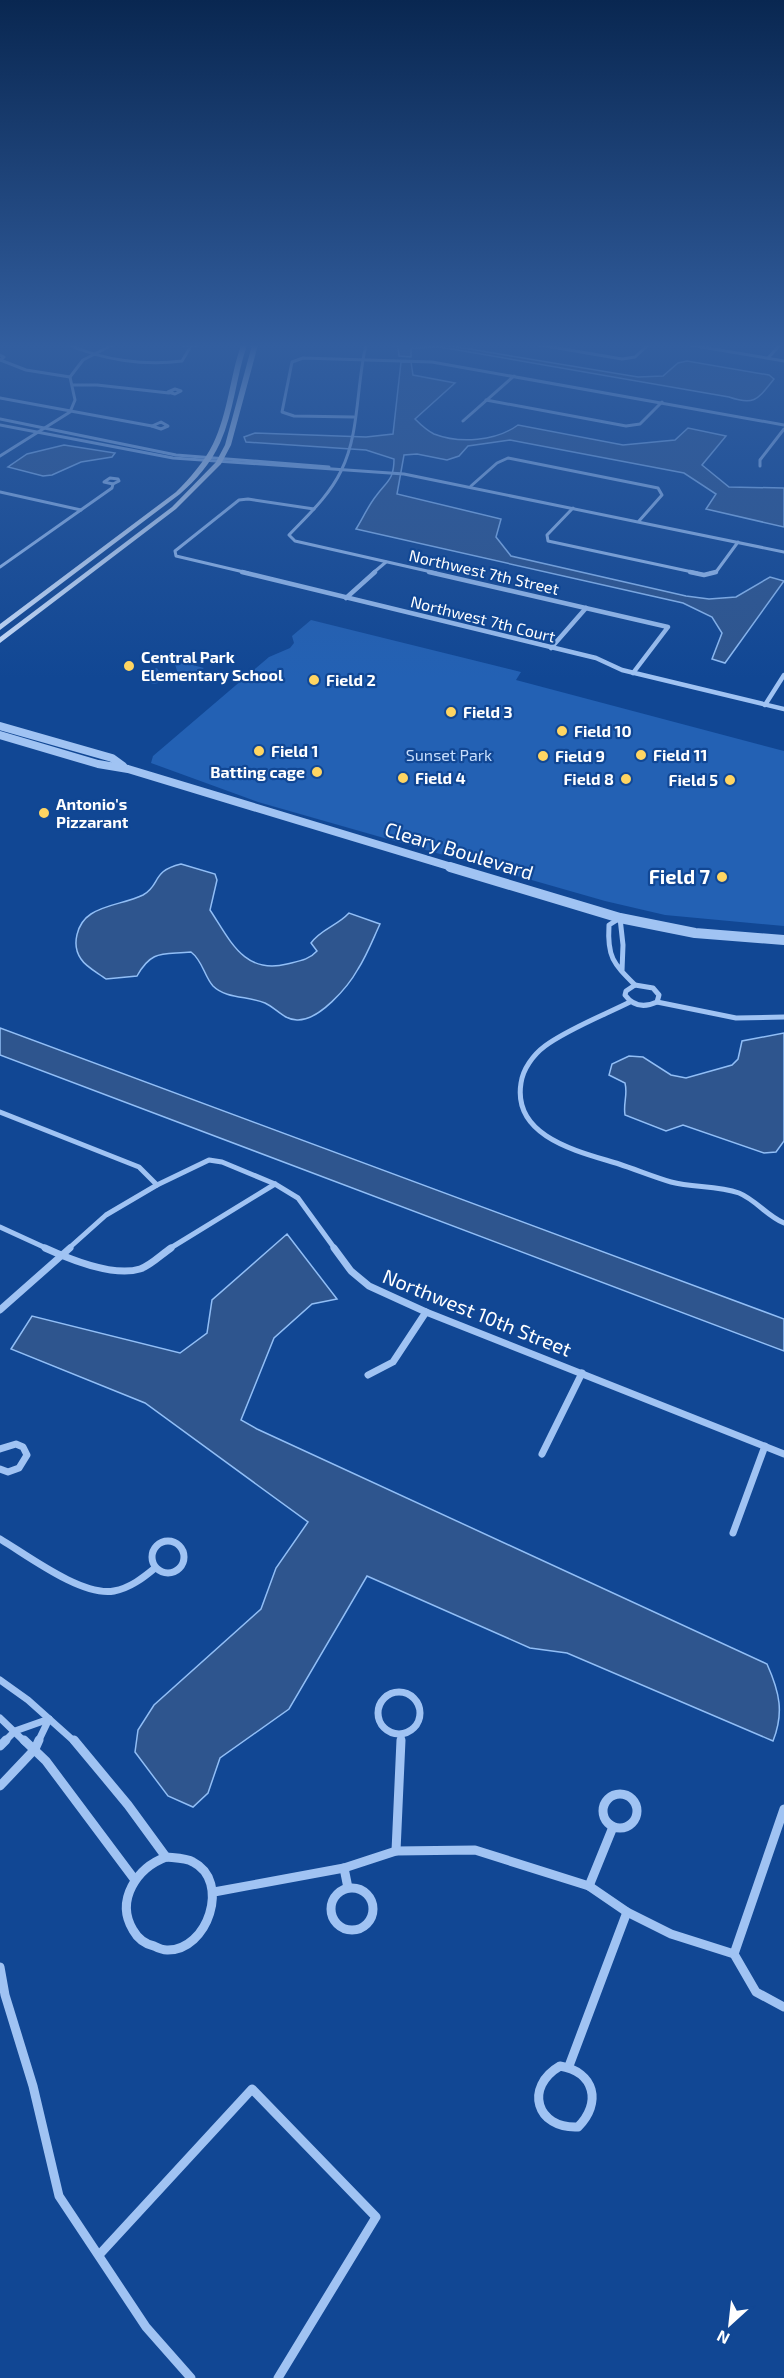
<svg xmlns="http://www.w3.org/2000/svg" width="784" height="2378" font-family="'Exo 2',sans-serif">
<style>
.green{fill:#2361b4}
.water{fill:#2e558e;stroke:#91bef6;stroke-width:1.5}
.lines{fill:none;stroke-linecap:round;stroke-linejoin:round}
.minor-far4{stroke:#a0c3f3;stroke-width:3}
.minor-far3{stroke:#a0c3f3;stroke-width:4.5}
.minor-far2{stroke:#a0c3f3;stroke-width:5}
.minor-far1{stroke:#a0c3f3;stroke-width:7}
.minor{stroke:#a0c3f3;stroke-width:9}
.tertiary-far1{stroke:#a0c3f3;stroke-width:8}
.tertiary{stroke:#a0c3f3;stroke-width:10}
.secondary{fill:#cfe2fd;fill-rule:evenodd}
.poi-dot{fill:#ffd562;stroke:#114794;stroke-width:2}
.labels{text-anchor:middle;stroke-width:4.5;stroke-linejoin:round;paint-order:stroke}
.far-street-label{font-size:16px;fill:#fff;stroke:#114794}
.far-poi-label{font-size:16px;font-weight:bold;fill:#fff;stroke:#114794;text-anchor:start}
.far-park-label{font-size:16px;fill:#c7defd;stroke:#114794}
.street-label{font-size:20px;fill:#fff;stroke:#114794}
.poi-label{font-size:20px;font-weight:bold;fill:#fff;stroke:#114794;text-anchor:end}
</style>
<rect width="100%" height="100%" fill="#114794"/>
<!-- green -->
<g class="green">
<path d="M311 620 521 672 516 680 784 751V926L665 915 605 901 258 802 151 763 153 756 269 657 290 648 294 643 292 636Z"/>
<path d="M185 663 204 668 189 678H178L154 684 148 682 145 679 149 675 146 670 157 668 160 673 177 671 175 664Z"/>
</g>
<!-- water -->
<g class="water">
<path d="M389 345H445L638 377 663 376 678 363 687 361 769 375 774 379C758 399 755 406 729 397L440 347 411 348V357L399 356 398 346Z"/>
<path d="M401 362H411L413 375 455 383 415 419C420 424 428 431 434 434 460 444 496 441 518 425L623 445 675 440 688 428 726 436 702 465 729 487 784 488V527L706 509 716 494 684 473 510 440 468 446 459 456 447 460 417 454 404 455 397 494 501 519 496 537 511 556 686 596 709 599 736 597 770 577 784 581 725 663 712 659 722 633 712 617 683 603 356 529C363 518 368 506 376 496 387 481 394 480 394 459L366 450 246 442 244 437 255 433 366 437 393 434Z"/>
<path d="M64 445 115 453 112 457 81 462 52 475 43 476 8 467 27 454Z"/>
<path d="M181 864 215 874 217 880 210 910C230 940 244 975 287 964 299 961 309 960 317 951L311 943C321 929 337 926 349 913L380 924C373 939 367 955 358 969 348 987 319 1021 297 1020 284 1020 276 1008 265 1003 249 996 226 999 213 986 204 976 203 961 191 952 163 955 152 949 137 976L106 979C98 973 86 967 81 959 71 945 77 923 91 914 106 904 127 903 143 895 161 885 151 871 181 864Z"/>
<path d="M0 1028 784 1319V1351L0 1055Z"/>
<path d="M784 1033V1141L776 1152 764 1153 683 1125 666 1131 625 1115C623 1103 628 1095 625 1083L609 1075 612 1064 629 1056 643 1057 671 1075 686 1078 732 1065 738 1059 742 1041Z"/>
<path d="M287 1234 337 1299 312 1304 274 1338 241 1420 257 1429 767 1664C780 1693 784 1713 773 1741L567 1653 530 1648 367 1576 289 1709 220 1758 208 1793 193 1807 168 1796 135 1752 138 1730 154 1705 261 1609 276 1568 308 1522 145 1403 11 1349 32 1316 180 1353 207 1333 212 1300Z"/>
</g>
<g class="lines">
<!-- minor-far4 -->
<g class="minor-far4">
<path d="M69 345C103 360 145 366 182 361L191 346"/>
<path d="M184 345H196"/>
<path d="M366 345C356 386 360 433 341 471 329 496 308 515 289 535L295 541 436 573"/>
<path d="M540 345 622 359 635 357 648 345"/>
<path d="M690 345 784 361"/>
<path d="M0 355 4 357 0 360"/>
<path d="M768 358 780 345"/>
<path d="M0 360 26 370 70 377"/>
<path d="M73 385H97L169 393"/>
<path d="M175 389 181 391 175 394 168 392Z"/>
<path d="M0 398 152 426"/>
<path d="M486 400 626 426 640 424 662 402"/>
<path d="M354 417 294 416 282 412 292 362 303 358 432 362 784 425"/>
<path d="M0 419 176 455 329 467"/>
<path d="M463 421 514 376"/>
<path d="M161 422 168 426 161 429 152 426Z"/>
<path d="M0 425 173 458 404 474 784 552"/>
<path d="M0 456 70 412 75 400 70 377 83 360 112 345"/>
<path d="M760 466V460L784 429"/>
<path d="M110 478 118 479 119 481 113 484 104 482Z"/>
<path d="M471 486 497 463 508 458 658 488 662 495 639 521"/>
<path d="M0 492 81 510"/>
<path d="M573 508 547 535 548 541 697 573"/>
<path d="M0 567 112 488 113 484"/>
<path d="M248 573 176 556 175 551 239 500 248 499 314 509"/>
<path d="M373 573 386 562"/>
<path d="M710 573 716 572 738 542"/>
</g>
<!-- minor-far3 -->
<g class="minor-far3">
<path d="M242 572 596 658 622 670 784 709"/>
<path d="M429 572 668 627 633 673"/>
<path d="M690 572 704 575 716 572"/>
<path d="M346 598 375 572"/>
<path d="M551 648 586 608"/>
<path d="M765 705 784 675"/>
</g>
<!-- minor-far2 -->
<g class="minor-far2">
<path d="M622 971 623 945 620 918 609 925C607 957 613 963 635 985"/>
<path d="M635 985 653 988 659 995 657 1002C644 1008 633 1006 625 995L626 991Z"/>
<path d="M630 1002C604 1015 568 1029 545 1046 533 1055 523 1069 521 1083 512 1138 581 1152 619 1164 637 1170 654 1177 671 1182 693 1188 717 1185 739 1193 756 1200 767 1216 784 1223"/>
<path d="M657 1002 736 1018 784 1017"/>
<path d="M0 1112 139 1167 157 1185 209 1160 222 1162 275 1184 298 1198 335 1249"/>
<path d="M0 1227 48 1249"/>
<path d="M68 1249 106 1215 157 1185"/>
<path d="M169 1249 275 1184"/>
</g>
<!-- minor-far1 -->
<g class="minor-far1">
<path d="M45 1248C69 1259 114 1277 140 1269 150 1266 162 1254 171 1248"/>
<path d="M334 1248 351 1271 369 1286 426 1312 784 1454"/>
<path d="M0 1310 70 1248"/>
<path d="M368 1375 393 1362 426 1312"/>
<path d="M0 1449 16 1444 23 1447 27 1455 19 1468 8 1472 0 1469"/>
<path d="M542 1454 582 1373"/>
<path d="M733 1533 765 1446"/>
<path d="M0 1539C27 1555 82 1597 114 1591 130 1588 143 1578 155 1568"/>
<circle cx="168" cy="1557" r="16"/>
<path d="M0 1680 28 1700 75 1742"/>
<circle cx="399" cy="1713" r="21"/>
<path d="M0 1718 25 1742"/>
<path d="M4 1742 15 1731 49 1719"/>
<path d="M38 1742 49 1719"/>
<path d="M401 1742V1735"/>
</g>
<!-- minor -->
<g class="minor">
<path d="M24 1740 46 1761 135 1880"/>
<path d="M74 1740 128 1805 166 1857"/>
<path d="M0 1746 6 1740"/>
<path d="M0 1786 35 1749 39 1740"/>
<circle cx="620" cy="1811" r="17"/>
<path d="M396 1851 401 1740"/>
<path d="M166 1857C174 1858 186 1858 193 1862 231 1881 208 1951 167 1950 163 1950 158 1948 154 1946 145 1944 138 1939 133 1930 115 1900 137 1868 166 1857Z"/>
<path d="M344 1868 348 1888"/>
<path d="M589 1886 613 1827"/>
<circle cx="352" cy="1909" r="21"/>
<path d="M214 1892 344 1868 396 1851 475 1850 589 1886 627 1912 671 1934 734 1954 756 1992 784 2007"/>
<path d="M734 1954 784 1809"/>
<path d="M0 1967 5 1995 33 2086 59 2196 146 2327 191 2378"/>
<path d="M560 2066C595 2072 602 2103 578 2127 536 2129 524 2087 560 2066Z"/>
<path d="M569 2066 627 1912"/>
<path d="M99 2255 252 2089 376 2217 278 2378"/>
</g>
<!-- tertiary-far1 -->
<g class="tertiary-far1">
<path d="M0 726 112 758 123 766"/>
<path d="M0 735 98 764 128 769 455 868"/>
</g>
<!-- tertiary -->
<path class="tertiary" d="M450 867 620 918 695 933 784 940"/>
<!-- secondary -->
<g class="secondary">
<path d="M241 345H247C236 377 234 412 220 443 211 463 196 480 180 494L0 630V624L176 492C190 478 204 462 213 444 228 413 230 377 241 345Z"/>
<path d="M252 345H258L231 445 221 464 176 509 0 643V637L172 507 216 462 225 445Z"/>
</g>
</g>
<!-- sky -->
<linearGradient id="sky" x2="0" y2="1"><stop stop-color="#092751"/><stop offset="0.51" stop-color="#325e9f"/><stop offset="1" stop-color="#325e9f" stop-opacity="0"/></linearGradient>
<rect width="784" height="678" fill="url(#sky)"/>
<!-- markers -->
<g class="poi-dot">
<circle cx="129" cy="666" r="6"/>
<circle cx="314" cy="680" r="6"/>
<circle cx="451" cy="712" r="6"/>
<circle cx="562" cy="731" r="6"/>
<circle cx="259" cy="751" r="6"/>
<circle cx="641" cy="755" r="6"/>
<circle cx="543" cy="756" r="6"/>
<circle cx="317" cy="772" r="6"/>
<circle cx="403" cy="778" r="6"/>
<circle cx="626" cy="779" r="6"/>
<circle cx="730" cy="780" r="6"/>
<circle cx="44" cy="813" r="6"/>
<circle cx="722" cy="877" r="6"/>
</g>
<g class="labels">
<!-- far-street labels -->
<g class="far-street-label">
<text transform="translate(484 572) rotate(13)" y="6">Northwest 7th Street</text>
<text transform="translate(483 619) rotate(14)" y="6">Northwest 7th Court</text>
</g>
<!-- far-poi labels -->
<g class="far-poi-label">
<text x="141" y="663">Central Park<tspan x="141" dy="18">Elementary School</tspan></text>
<text x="326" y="686">Field 2</text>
<text x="463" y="718">Field 3</text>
<text x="574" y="737">Field 10</text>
<text x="271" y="757">Field 1</text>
<text x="653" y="761">Field 11</text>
<text x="555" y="762">Field 9</text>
<text x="305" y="778" text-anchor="end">Batting cage</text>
<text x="415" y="784">Field 4</text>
<text x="614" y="785" text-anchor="end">Field 8</text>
<text x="718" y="786" text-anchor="end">Field 5</text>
<text x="56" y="810">Antonio's<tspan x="56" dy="18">Pizzarant</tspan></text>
</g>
<!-- far-park labels -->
<g class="far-park-label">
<text x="449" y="761">Sunset Park</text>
</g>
<!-- street labels -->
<g class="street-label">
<text transform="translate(459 851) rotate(17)" y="7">Cleary Boulevard</text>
<text transform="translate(477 1313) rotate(22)" y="7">Northwest 10th Street</text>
</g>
<!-- poi labels -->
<g class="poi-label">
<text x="710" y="884">Field 7</text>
</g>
</g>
<!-- north arrow -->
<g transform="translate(730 2324) rotate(207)" stroke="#114794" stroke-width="4.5" paint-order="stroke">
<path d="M0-4.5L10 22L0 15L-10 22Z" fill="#ffffff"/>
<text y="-9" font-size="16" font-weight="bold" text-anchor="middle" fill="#ffffff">N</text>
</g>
</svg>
